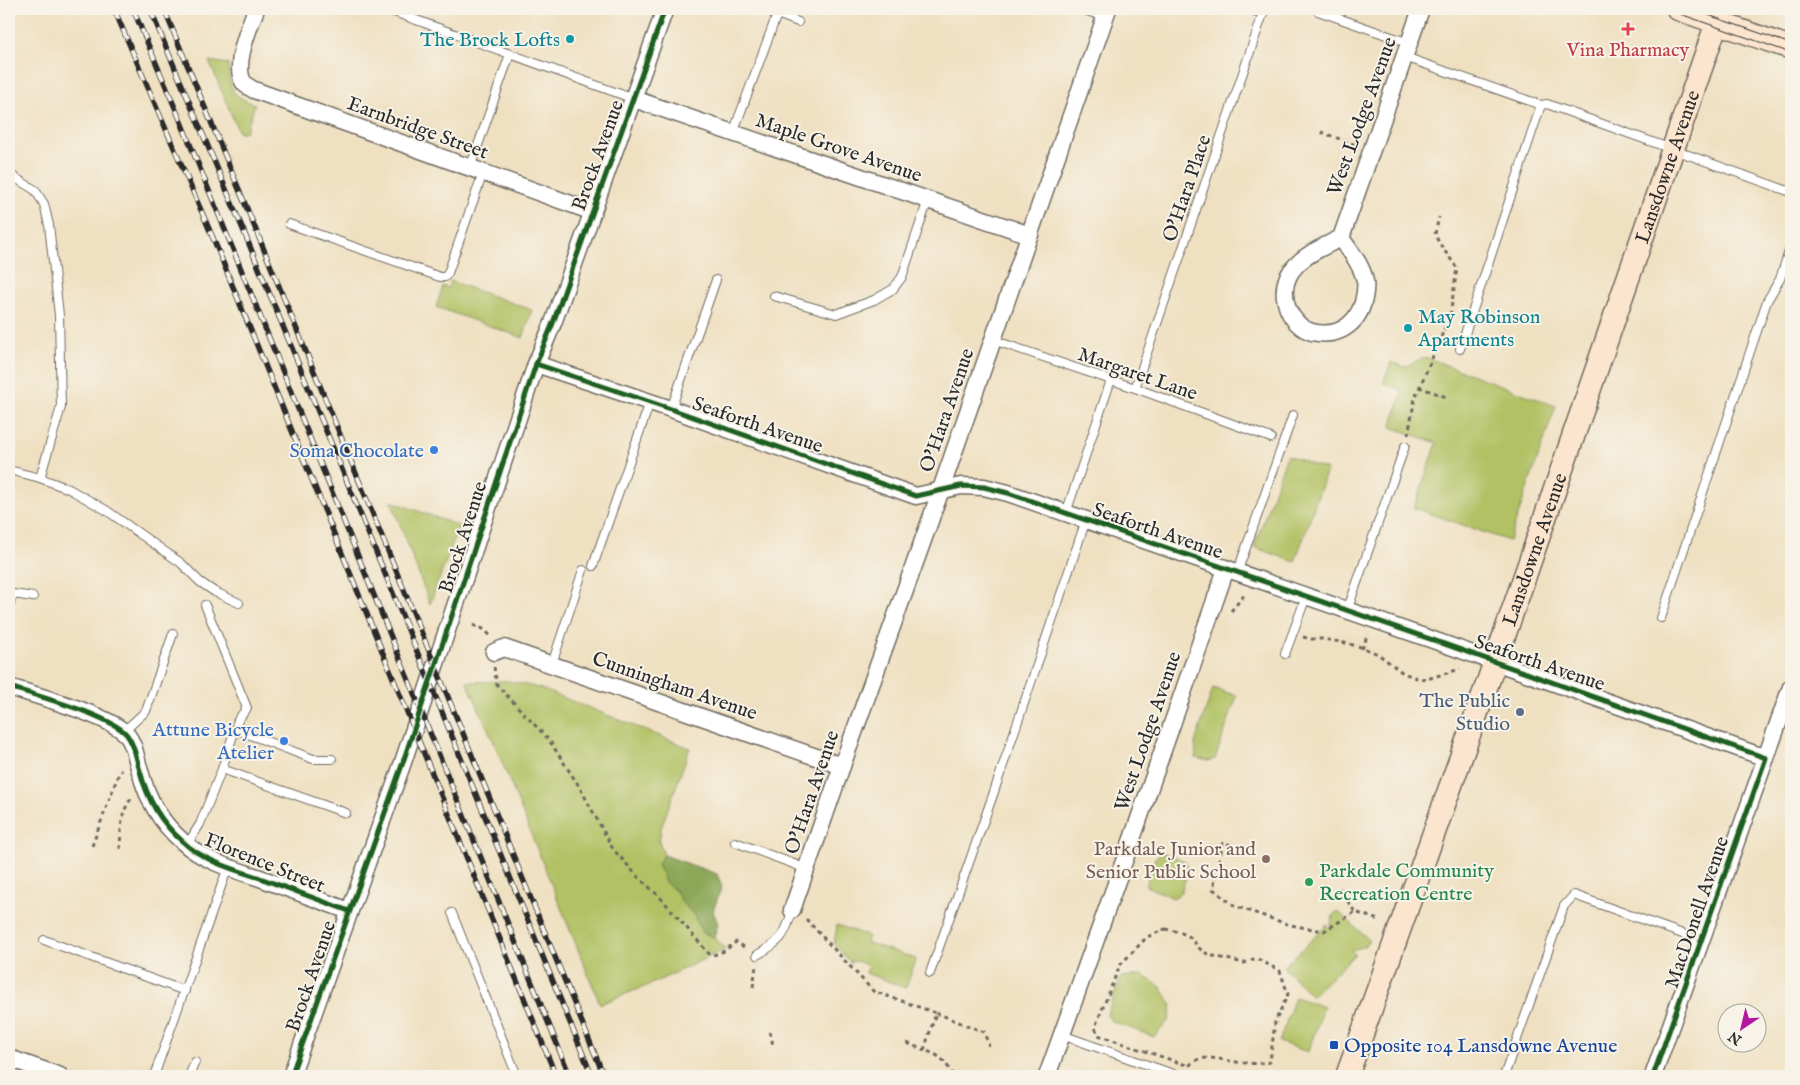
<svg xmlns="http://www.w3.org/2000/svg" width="1800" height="1085" font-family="'IM FELL English',serif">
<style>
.green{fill:#b1c163;stroke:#6e7647}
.forest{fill:#8ca759;stroke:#5c6942}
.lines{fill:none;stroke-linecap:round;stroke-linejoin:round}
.lane-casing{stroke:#706a60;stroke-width:10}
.street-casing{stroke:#706a60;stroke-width:19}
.secondary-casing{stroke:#706a60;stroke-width:25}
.path{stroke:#706a60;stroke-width:3;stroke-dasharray:4 4;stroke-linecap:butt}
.lane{stroke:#fff;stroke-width:8}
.street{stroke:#fff;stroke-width:16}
.secondary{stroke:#fbe5cf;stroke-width:22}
.tram{stroke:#2b2b2b;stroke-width:1}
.rail-casing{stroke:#2b2b2b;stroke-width:5.5}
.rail{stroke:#f7f3e8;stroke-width:4;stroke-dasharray:11;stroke-linecap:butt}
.cycleway-casing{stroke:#f7f3e8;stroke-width:8}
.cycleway{stroke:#1b5e20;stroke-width:5}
.health-dot{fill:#e0444e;stroke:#f7f3e8;stroke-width:2}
.culture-dot{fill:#0f9aa8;stroke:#f7f3e8;stroke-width:2}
.shop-dot{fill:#3f7fe0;stroke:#f7f3e8;stroke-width:2}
.service-dot{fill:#5c6f8a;stroke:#f7f3e8;stroke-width:2}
.education-dot{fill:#8d6e63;stroke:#f7f3e8;stroke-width:2}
.leisure-dot{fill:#2e9e5b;stroke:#f7f3e8;stroke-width:2}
.transit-dot{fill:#1a4fb4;stroke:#f7f3e8;stroke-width:2}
.labels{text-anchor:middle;stroke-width:4;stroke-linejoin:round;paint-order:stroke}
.culture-label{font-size:20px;fill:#0d838f;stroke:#f7f3e8;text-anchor:end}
.health-label{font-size:20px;fill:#be3a42;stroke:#f7f3e8}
.street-label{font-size:20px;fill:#2b2b2b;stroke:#f7f3e8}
.shop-label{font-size:20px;fill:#366cbe;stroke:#f7f3e8;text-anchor:end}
.service-label{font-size:20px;fill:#4e5e75;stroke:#f7f3e8;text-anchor:end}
.education-label{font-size:20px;fill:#785e54;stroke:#f7f3e8;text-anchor:end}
.leisure-label{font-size:20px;fill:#27864d;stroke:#f7f3e8;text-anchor:start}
.transit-label{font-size:20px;fill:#164399;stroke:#f7f3e8;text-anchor:start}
</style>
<rect width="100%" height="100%" fill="#f7f3e8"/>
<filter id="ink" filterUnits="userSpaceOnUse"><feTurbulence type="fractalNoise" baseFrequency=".02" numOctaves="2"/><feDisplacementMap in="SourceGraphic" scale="10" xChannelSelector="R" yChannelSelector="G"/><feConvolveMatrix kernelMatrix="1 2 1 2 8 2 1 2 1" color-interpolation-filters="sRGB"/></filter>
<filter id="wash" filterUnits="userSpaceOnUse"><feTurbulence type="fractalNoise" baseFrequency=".0096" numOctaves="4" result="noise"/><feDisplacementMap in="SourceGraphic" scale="20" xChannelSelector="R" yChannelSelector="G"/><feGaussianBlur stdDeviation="1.12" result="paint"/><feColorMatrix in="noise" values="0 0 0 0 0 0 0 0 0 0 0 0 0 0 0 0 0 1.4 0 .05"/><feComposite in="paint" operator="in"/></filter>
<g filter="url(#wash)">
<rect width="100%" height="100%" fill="#efe0c1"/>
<!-- green -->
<g class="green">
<path d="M209 61 228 64C230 89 231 96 255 104L246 131 239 133Z"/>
<path d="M450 281 532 310 523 338 436 307 443 286 448 288Z"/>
<path d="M1425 357 1556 406 1509 541 1414 508 1437 443 1391 427 1403 391 1383 383 1391 362 1405 367Z"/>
<path d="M1287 455 1327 470 1295 562 1254 547Z"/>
<path d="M391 501 459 526 430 604Z"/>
<path d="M509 681 539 688 690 748 661 828 659 842 664 855 658 863 665 882 676 891 682 902 694 915 702 932 714 937 726 949 649 985 600 1004 495 745 467 682Z"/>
<path d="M1213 688 1237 696 1215 759 1208 761 1196 758 1195 743Z"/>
<path d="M1162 852 1185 861 1189 870 1180 894 1173 898 1146 886 1155 858Z"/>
<path d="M1336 912 1340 913 1368 939C1369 947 1358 948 1351 950L1355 954 1312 996 1283 967 1327 925 1330 928 1333 915Z"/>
<path d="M837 925 868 936 866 942 916 959 906 988 866 973 868 966 857 961 850 962 834 944Z"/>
<path d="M1142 975 1161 987 1172 1006 1169 1020 1154 1037 1111 1021 1107 1014 1121 977Z"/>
<path d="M1295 997 1324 1007 1308 1052 1279 1042Z"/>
</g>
<!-- forest -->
<path class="forest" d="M664 855 717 874 722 886 713 911 718 924 714 937 702 932 694 915 682 902 676 891 665 882 658 863Z"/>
</g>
<g filter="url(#ink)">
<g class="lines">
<!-- lane casing -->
<g class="lane-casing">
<g id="lane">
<path d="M386 9 634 99"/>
<path d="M1081 9 1105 17"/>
<path d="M1318 11 1409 43"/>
<path d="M777 14 798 22"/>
<path d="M1405 57 1541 105 1547 104 1791 192"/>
<path d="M733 133 779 9"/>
<path d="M470 168 510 54"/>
<path d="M9 174 35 190 44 204 49 225 59 315 61 407 40 478"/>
<path d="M289 224 440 277H445L448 273 483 173"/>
<path d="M774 296 836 314 874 300 893 289 902 277 928 200"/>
<path d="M993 340 1135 388 1271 438"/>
<path d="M1460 349 1541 105"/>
<path d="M1135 388 1263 14 1249 9"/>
<path d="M671 409 716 280"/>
<path d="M9 470 40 478 69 489 106 510 181 563 200 582 215 592 239 603"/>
<path d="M1066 513 1111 380"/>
<path d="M593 566 650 402"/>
<path d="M1237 573 1293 415"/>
<path d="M9 607 13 594 33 597"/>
<path d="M1347 611 1405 446"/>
<path d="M1661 618 1767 301 1780 279 1791 245"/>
<path d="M1285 654 1306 597"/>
<path d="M552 664 583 570"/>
<path d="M235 729 313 759H332"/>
<path d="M123 732 146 711 173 634"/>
<path d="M222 769 346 813"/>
<path d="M735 842 807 869"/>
<path d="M187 845 200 824 222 769 238 720 247 708 205 605"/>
<path d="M452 913 517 1076"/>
<path d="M44 940 185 991"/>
<path d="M757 955C780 942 786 936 792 910"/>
<path d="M930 973 994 792 1086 520"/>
<path d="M1062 1035 1179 1076"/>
<path d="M154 1076 228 867"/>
<path d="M189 1076 195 1062"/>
<path d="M1504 1076 1564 906 1574 895 1702 941"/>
</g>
</g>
<!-- street casing -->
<g class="street-casing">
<g id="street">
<path d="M256 9C250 26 232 66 244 83 246 86 251 88 254 90L593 212"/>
<path d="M634 99 1030 235"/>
<path d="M1341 238C1350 251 1362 265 1365 281 1366 284 1365 289 1365 292 1362 320 1342 339 1312 332 1301 329 1292 319 1288 309 1273 268 1312 252 1341 238L1421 9"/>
<path d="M536 364 671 409 916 496 961 486 984 487 1008 493 1433 640 1766 758"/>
<path d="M494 652 504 648 842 766"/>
<path d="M9 687C35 695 112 716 127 735 135 745 136 759 140 771 147 798 160 822 182 841 203 861 233 869 260 878 290 889 320 900 349 911"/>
<path d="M792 910 842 766 931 518 1108 9"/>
<path d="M9 1058 60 1076"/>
<path d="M291 1076 402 765 536 364 553 323 665 9"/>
<path d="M1047 1076 1132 839 1226 569"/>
<path d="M1653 1076 1791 687"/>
</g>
</g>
<!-- secondary casing -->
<g class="secondary-casing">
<g id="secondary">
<path d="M1678 9 1791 48"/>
<path id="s1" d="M1347 1076 1495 662 1717 22"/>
</g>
</g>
<!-- path -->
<g class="path">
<path d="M1321 132 1356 145"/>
<path d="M1419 387 1449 398"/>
<path d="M1408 435 1415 398 1450 316 1457 268 1439 243 1435 234 1439 217"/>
<path d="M1231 611 1246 593"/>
<path d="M473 625 483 629 491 636"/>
<path d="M1303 637 1311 639H1322L1341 642 1361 647 1378 654 1403 673 1417 678 1427 679 1460 669"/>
<path d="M1362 649 1368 634"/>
<path d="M494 667 497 685 549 740 579 786 613 849 638 877 660 897 711 956 724 951 736 942 747 949"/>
<path d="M1223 842 1213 889 1235 906 1290 925 1324 931 1355 912"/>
<path d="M1227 844 1232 845"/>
<path d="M92 846 119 773 122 770"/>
<path d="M120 849C121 832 120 813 131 799"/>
<path d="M1339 888 1355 912 1379 920"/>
<path d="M806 919 873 991 936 1013 924 1050C941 1056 945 1060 953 1076"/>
<path d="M1165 929 1180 932 1190 937 1200 949 1209 955 1244 963 1256 958 1280 971 1288 994 1275 1022 1270 1062C1262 1063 1254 1064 1246 1063 1228 1063 1202 1050 1189 1066L1098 1035 1095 1027 1120 965 1147 937Z"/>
<path d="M753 987 756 966"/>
<path d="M936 1013 984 1032 989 1046"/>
<path d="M770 1032 773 1045"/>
<path d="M907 1043 924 1050"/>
</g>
<!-- lane -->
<use href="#lane" class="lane"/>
<!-- street -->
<use href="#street" class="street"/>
<!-- secondary -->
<use href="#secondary" class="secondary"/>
<!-- tram -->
<g class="tram">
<path d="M1666 9 1791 53"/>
<path d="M1691 9 1791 44"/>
</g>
<!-- rail casing -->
<g class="rail-casing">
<g id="rail">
<path d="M114 9 213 238 556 1076"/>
<path d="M133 9 179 117 570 1076"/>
<path d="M150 9 242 227 592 1076"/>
<path d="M164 9 253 223 604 1076"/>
</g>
</g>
<!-- rail -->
<use href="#rail" class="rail"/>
<!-- cycleway casing -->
<g class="cycleway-casing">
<g id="cycleway">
<path d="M536 364 671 409 916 496 961 486 984 487 1008 493 1433 640 1766 758 1653 1076"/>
<path d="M9 687C35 695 112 716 127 735 135 745 136 759 140 771 147 798 160 822 182 841 203 861 233 869 260 878 290 889 320 900 349 911"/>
<path d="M291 1076 402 765 536 364 553 323 665 9"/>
</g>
</g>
<!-- cycleway -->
<use href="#cycleway" class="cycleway"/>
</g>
</g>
<!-- markers -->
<path class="health-dot" d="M1625.5 21.5h5v5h5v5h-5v5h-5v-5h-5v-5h5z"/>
<g class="culture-dot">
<circle cx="570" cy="39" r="5"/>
<circle cx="1408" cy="328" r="5"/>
</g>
<g class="shop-dot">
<circle cx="434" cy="450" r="5"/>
<circle cx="284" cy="741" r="5"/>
</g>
<circle class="service-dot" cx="1520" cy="712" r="5"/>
<circle class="education-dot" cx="1266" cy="859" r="5"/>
<circle class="leisure-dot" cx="1309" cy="882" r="5"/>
<rect class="transit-dot" x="1329" y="1040" width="10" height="10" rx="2.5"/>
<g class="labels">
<!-- culture labels -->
<g class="culture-label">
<text x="560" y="46">The Brock Lofts</text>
<text x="1418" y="323" text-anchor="start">May Robinson<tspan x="1418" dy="23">Apartments</tspan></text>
</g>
<!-- health labels -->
<g class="health-label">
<text x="1628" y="56">Vina Pharmacy</text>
</g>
<!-- street labels -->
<g class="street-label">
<text transform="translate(1361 116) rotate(-70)" y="7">West Lodge Avenue</text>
<text transform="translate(418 127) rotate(20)" y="7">Earnbridge Street</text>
<text transform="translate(839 147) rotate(19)" y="7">Maple Grove Avenue</text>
<text transform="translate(597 155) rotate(-70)" y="7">Brock Avenue</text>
<text dy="7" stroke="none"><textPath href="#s1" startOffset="964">Lansdowne Avenue</textPath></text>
<text transform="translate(1186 188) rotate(-71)" y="7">O'Hara Place</text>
<text transform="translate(1138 373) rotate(19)" y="7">Margaret Lane</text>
<text transform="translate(946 410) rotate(-71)" y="7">O'Hara Avenue</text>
<text transform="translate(758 424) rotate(19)" y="7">Seaforth Avenue</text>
<text transform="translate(1158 530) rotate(19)" y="7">Seaforth Avenue</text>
<text transform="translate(462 537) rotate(-72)" y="7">Brock Avenue</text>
<text dy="7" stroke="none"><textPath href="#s1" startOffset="559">Lansdowne Avenue</textPath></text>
<text transform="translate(1540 662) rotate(19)" y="7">Seaforth Avenue</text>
<text transform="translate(675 685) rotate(19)" y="7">Cunningham Avenue</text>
<text transform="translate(1147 731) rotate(-71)" y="7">West Lodge Avenue</text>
<text transform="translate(811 792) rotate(-71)" y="7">O'Hara Avenue</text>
<text transform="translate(265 862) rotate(22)" y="7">Florence Street</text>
<text transform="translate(1696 912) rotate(-71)" y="7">MacDonell Avenue</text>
<text transform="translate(310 976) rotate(-71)" y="7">Brock Avenue</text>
</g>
<!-- shop labels -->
<g class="shop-label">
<text x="424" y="457">Soma Chocolate</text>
<text x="274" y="736">Attune Bicycle<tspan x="274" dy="23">Atelier</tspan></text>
</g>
<!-- service labels -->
<g class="service-label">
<text x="1510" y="707">The Public<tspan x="1510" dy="23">Studio</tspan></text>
</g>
<!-- education labels -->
<g class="education-label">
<text x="1256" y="855">Parkdale Junior and<tspan x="1256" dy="23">Senior Public School</tspan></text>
</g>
<!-- leisure labels -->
<g class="leisure-label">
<text x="1319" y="877">Parkdale Community<tspan x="1319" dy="23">Recreation Centre</tspan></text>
</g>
<!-- transit labels -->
<g class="transit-label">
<text x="1344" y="1052">Opposite 104 Lansdowne Avenue</text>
</g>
</g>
<!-- margin -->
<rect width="1800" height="1085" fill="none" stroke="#f7f3e8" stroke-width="30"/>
<!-- north arrow -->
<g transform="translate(1742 1028) rotate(215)"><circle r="24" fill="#f7f3e8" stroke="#a5a39c"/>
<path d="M0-4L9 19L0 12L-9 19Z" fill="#b5179e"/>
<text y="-8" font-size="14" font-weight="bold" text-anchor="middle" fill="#2b2b2b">N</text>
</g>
</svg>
